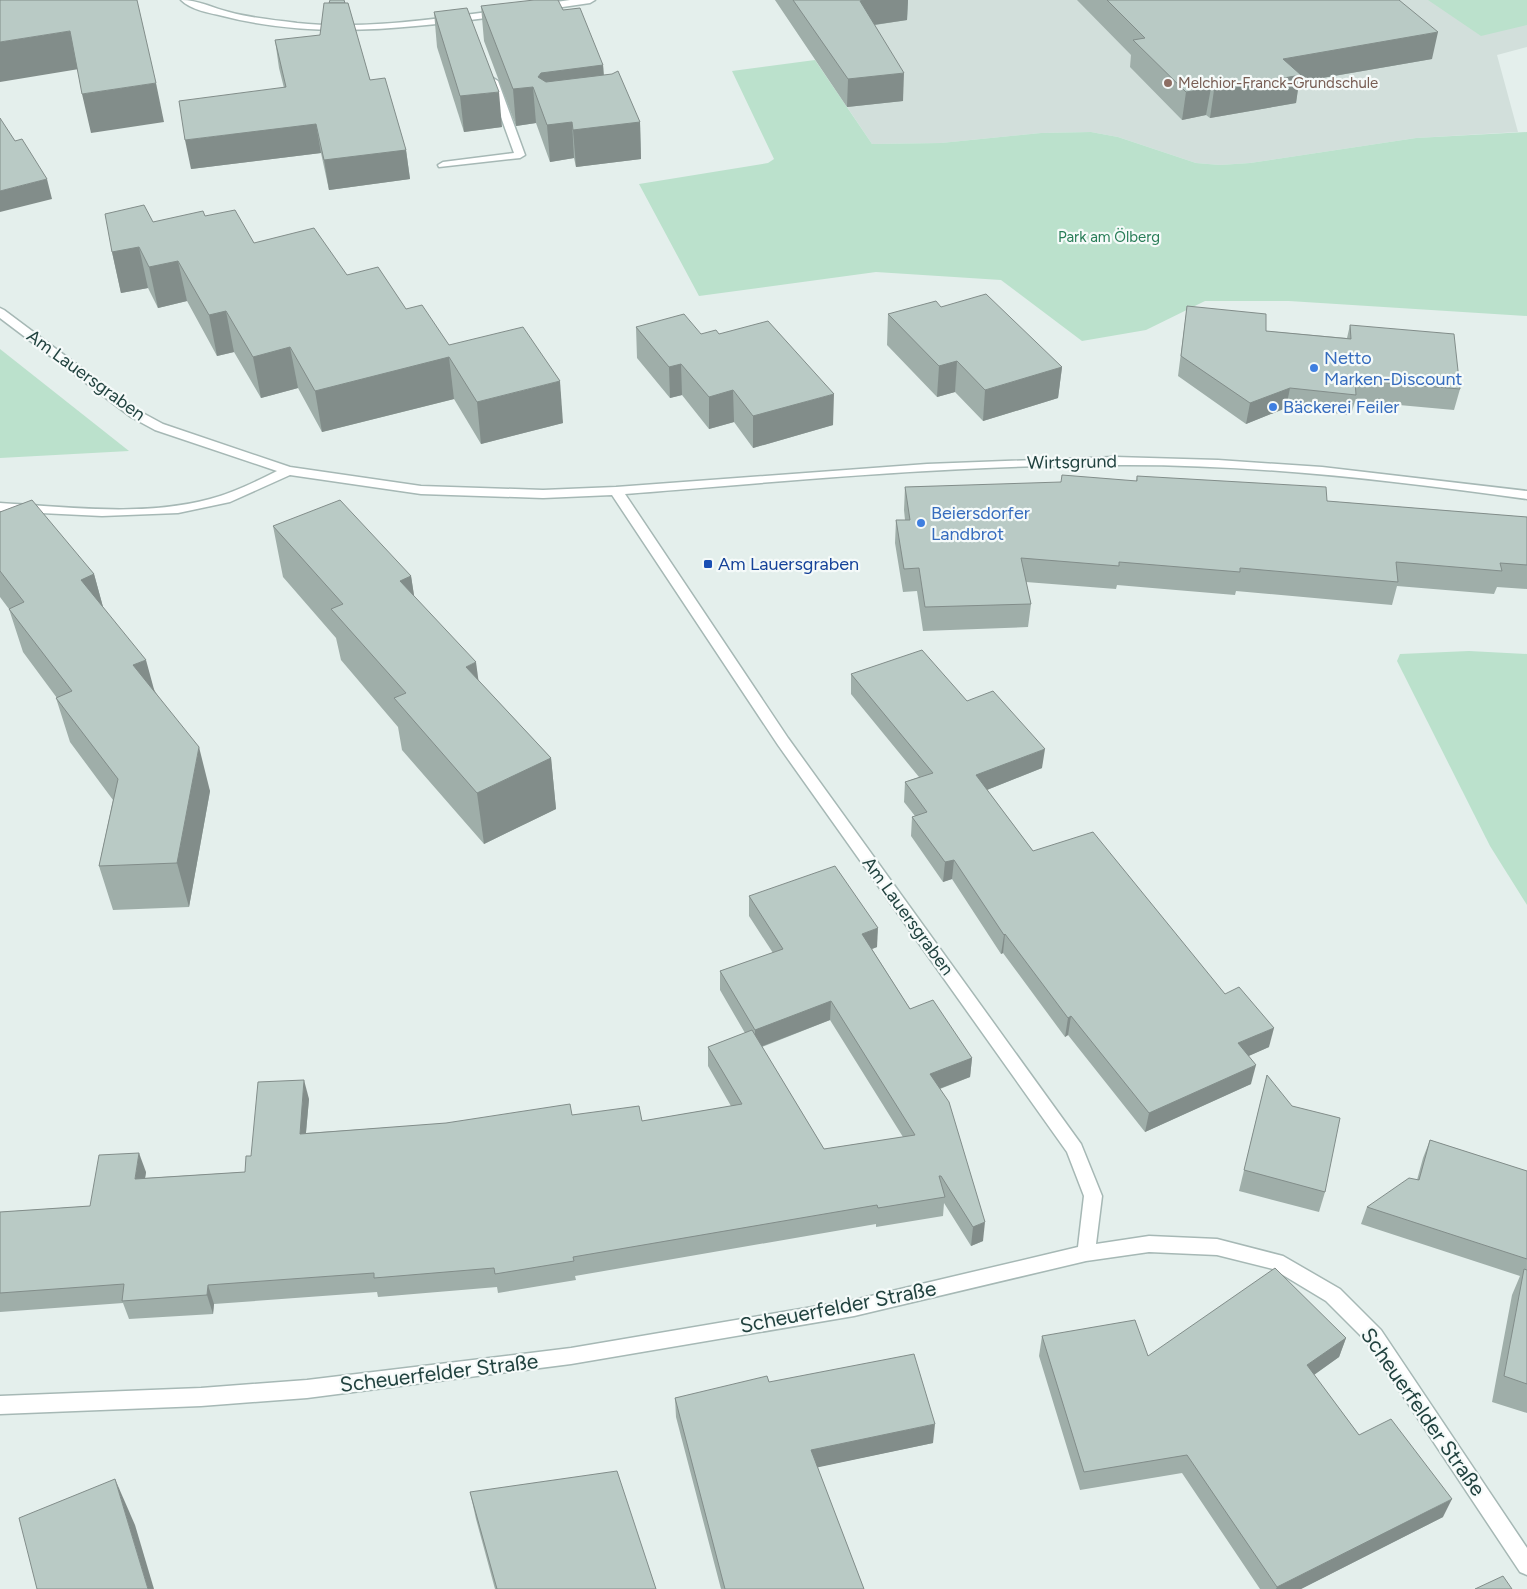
<svg xmlns="http://www.w3.org/2000/svg" width="1527" height="1589" font-family="Figtree,sans-serif">
<style>
.built{fill:#d2dfdb}
.green{fill:#bbe1cc}
.lines{fill:none;stroke-linecap:round;stroke-linejoin:round}
.service-casing{stroke:#a6b8b5;stroke-width:3}
.minor-casing{stroke:#a6b8b5;stroke-width:3}
.service{fill:#fff;fill-rule:evenodd}
.minor{fill:#fff;fill-rule:evenodd}
.wall{fill:#9faea9;fill-rule:evenodd}
.shaded-wall{fill:#828d8a}
.building{fill:#b9cac5;stroke:#828d8a}
.education-dot{fill:#8d6e63;stroke:#f5faf9;stroke-width:2}
.shop-dot{fill:#3f7fe0;stroke:#f5faf9;stroke-width:2}
.transit-dot{fill:#1a4fb4;stroke:#f5faf9;stroke-width:2}
.labels{text-anchor:middle;stroke-width:4.5;stroke-linejoin:round;paint-order:stroke}
.far-education-label{font-size:15px;fill:#785e54;stroke:#f5faf9;text-anchor:start}
.far-park-label{font-size:15px;fill:#287d57;stroke:#f5faf9}
.shop-label{font-size:18px;fill:#366cbe;stroke:#f5faf9;text-anchor:start}
.street-label{font-size:18px;fill:#21423f;stroke:#f5faf9}
.transit-label{font-size:18px;fill:#164399;stroke:#f5faf9;text-anchor:start}
.near-street-label{font-size:21px;fill:#21423f;stroke:#f5faf9}
</style>
<rect width="100%" height="100%" fill="#e4efec"/>
<!-- built -->
<path class="built" d="M775 0H1527V47L1497 55 1518 132 1416 138 1250 163 1220 165 1196 163 1118 137 1091 132 1041 133 941 143 872 144Z"/>
<!-- green -->
<g class="green">
<path d="M1428 0H1527V25L1481 36Z"/>
<path d="M815 60 872 144 941 143 1041 133 1091 132 1118 137 1196 163 1220 165 1250 163 1416 138 1527 132V316L1289 301H1205L1146 330 1082 341 1001 280 876 272 699 296 639 184 768 163 774 159 732 71Z"/>
<path d="M0 349 129 451 0 458Z"/>
<path d="M1469 651 1527 654V905L1490 846 1397 661 1400 654Z"/>
</g>
<g class="lines">
<!-- service casing -->
<g class="service-casing">
<path id="service" d="M493 78 498 81 525 155 520 158 439 167 438 165 443 162 514 153 488 81Z"/>
</g>
<!-- minor casing -->
<g class="minor-casing">
<g id="minor">
<path d="M181 0C198 0 213 8 229 12 251 18 274 20 297 23 365 30 435 19 502 10L507 13 502 16C409 28 315 40 223 16 210 13 191 10 181 0Z"/>
<path d="M570 0H595L590 3 542 10 537 7 542 4Z"/>
<path d="M0 308 4 310 139 411 163 424 290 467 421 486 543 490 616 487 927 464 1115 457 1218 460 1322 467 1527 491V499C1390 480 1253 464 1115 465 951 465 788 481 625 494L788 738 1081 1144 1102 1196 1096 1244 1149 1236 1217 1239 1283 1256 1340 1289 1381 1330 1527 1548V1575L1520 1572 1367 1342 1326 1301 1273 1269 1217 1255 1149 1252 1086 1261 854 1316 571 1364 307 1398 201 1406 0 1414V1396L201 1388 307 1380 571 1348 854 1300 1078 1247 1084 1196 1067 1152 778 745 612 495 543 498 421 494 290 475 230 502 178 513 102 516 0 511V503C68 507 143 517 210 499 233 493 255 482 277 471L155 430 131 417 0 318Z"/>
</g>
</g>
<!-- service -->
<use href="#service" class="service"/>
<!-- minor -->
<use href="#minor" class="minor"/>
</g>
<!-- wall -->
<g class="wall">
<path d="M775 0H908L907 20 875 25 903 101 847 107Z"/>
<path d="M1077 0H1399L1432 59 1299 82 1296 103 1210 118 1206 115 1182 120 1130 67 1131 55Z"/>
<path d="M481 6 563 10 603 65 604 75 640 122 641 159 576 167 574 158 550 162 536 123 516 126 484 41Z"/>
<path d="M434 12 502 127 464 132 437 47Z"/>
<path d="M275 40 370 80 406 150 410 179 329 190 321 153 191 169 284 88 279 68Z"/>
<path d="M205 216 254 243 347 275 406 309 449 345 563 423 481 444 454 399 322 432 298 388 261 398 234 352 217 356 187 301 158 308 148 288 121 293 112 252 153 222Z"/>
<path d="M1187 306 1266 331 1347 338 1350 325 1460 389 1454 410 1355 401 1351 415 1286 408 1246 424 1178 376Z"/>
<path d="M941 307 1062 367 1058 398 983 421 955 392 937 397 887 345 888 314Z"/>
<path d="M636 327 701 334H719L833 425 753 448 734 422 709 429 682 395 670 398 637 358Z"/>
<path d="M1137 476 1327 501 1527 517V589L1497 587 1494 594 1397 586 1392 605 1236 591 1235 595 1117 585 1116 589 1026 582 1031 604 1028 627 923 631 917 591 903 592 895 543 896 520H905L904 510 905 487 1136 481Z"/>
<path d="M0 512 94 574 103 607 155 691 210 791 189 907 113 910 99 866 113 800 70 742 56 698H57L23 652 9 609 0 597Z"/>
<path d="M273 526 411 576 414 596 478 680 551 758 556 809 484 844 402 750 398 727 341 660 336 638 283 577Z"/>
<path d="M851 674 967 701 1042 768 987 790 1033 851 1225 994 1269 1047 1248 1056 1251 1084 1145 1132 1068 1035 1065 1037 1003 953 1001 954 952 879 943 882 911 836 912 817 915 816 904 802 905 782 919 777 851 694Z"/>
<path d="M749 896 877 947 872 949 910 1009 972 1058 970 1077 940 1089 983 1241 971 1246 944 1203 943 1216 876 1227V1224L575 1276 576 1280 498 1293 497 1287 378 1297 377 1292 214 1304 213 1314 129 1319 123 1303 0 1312V1212L90 1206 146 1172 145 1178 245 1172 251 1156 309 1099 306 1133 572 1115 642 1121 731 1106 708 1066V1047L745 1033 720 990V971L773 953 749 916ZM830 1020 903 1137 824 1149 762 1047Z"/>
<path d="M1267 1075 1325 1192 1319 1212 1239 1191Z"/>
<path d="M1430 1140 1527 1171V1413L1492 1402 1512 1295 1520 1276 1361 1224 1367 1207 1417 1180 1423 1158Z"/>
<path d="M1042 1336 1148 1356 1346 1338 1339 1357 1314 1375 1359 1435 1443 1517 1301 1589H1260L1182 1473 1080 1490 1039 1356Z"/>
<path d="M769 1382 933 1443 817 1467 864 1589H721L676 1417 675 1398Z"/>
<path d="M470 1492 656 1589H495L476 1519Z"/>
</g>
<!-- shaded-wall -->
<g class="shaded-wall">
<path d="M864 0H908L907 20 859 27 860 1Z"/>
<path d="M70 31 79 69 0 82V42Z"/>
<path d="M1438 32 1432 59 1299 82 1296 103 1210 118 1214 90 1283 59Z"/>
<path d="M603 65 605 101 544 109 538 77 541 73Z"/>
<path d="M904 73 903 101 847 107 848 79Z"/>
<path d="M156 83 164 122 91 133 82 94Z"/>
<path d="M533 87 536 123 516 126 513 89Z"/>
<path d="M1211 88 1206 115 1182 120 1186 92Z"/>
<path d="M499 92 502 127 464 132 460 96Z"/>
<path d="M572 122 574 158 550 162 547 125Z"/>
<path d="M640 122 641 159 576 167 573 130Z"/>
<path d="M316 124 321 153 191 169 185 140Z"/>
<path d="M406 150 410 179 329 190 324 160Z"/>
<path d="M47 179 52 199 0 212V191Z"/>
<path d="M139 247 148 288 121 293 112 252Z"/>
<path d="M178 261 187 301 158 308 149 267Z"/>
<path d="M226 311 234 352 217 356 209 315Z"/>
<path d="M290 347 298 388 261 398 253 357Z"/>
<path d="M449 357 454 399 322 432 315 391Z"/>
<path d="M957 361 955 392 937 397 939 366Z"/>
<path d="M681 364 682 395 670 398 669 367Z"/>
<path d="M1062 367 1058 398 983 421 985 390Z"/>
<path d="M560 381 563 423 481 444 477 402Z"/>
<path d="M1290 388 1286 408 1246 424 1250 403Z"/>
<path d="M733 390 734 422 709 429V397Z"/>
<path d="M834 394 833 425 753 448V416Z"/>
<path d="M94 574 106 618 81 580Z"/>
<path d="M411 576 419 627 400 581Z"/>
<path d="M146 660 158 704 133 665Z"/>
<path d="M476 662 483 714 466 667Z"/>
<path d="M199 747 210 791 189 907 177 863Z"/>
<path d="M1045 749 1042 768 974 795 976 775Z"/>
<path d="M551 758 556 809 484 844 477 793Z"/>
<path d="M954 860 952 879 943 882 945 862Z"/>
<path d="M878 928 877 947 861 953 862 934Z"/>
<path d="M1005 934 1003 953 1001 954 1004 935Z"/>
<path d="M831 1001 830 1020 755 1049V1030Z"/>
<path d="M1071 1016 1068 1035 1065 1037 1068 1018Z"/>
<path d="M1274 1028 1269 1047 1233 1063 1238 1043Z"/>
<path d="M972 1058 970 1077 928 1093 930 1074Z"/>
<path d="M1256 1065 1251 1084 1145 1132 1149 1113Z"/>
<path d="M304 1080 309 1099 304 1153 300 1134Z"/>
<path d="M139 1153 146 1172 142 1198 135 1179Z"/>
<path d="M985 1222 983 1241 971 1246 973 1227Z"/>
<path d="M208 1285 214 1304 213 1314 207 1295Z"/>
<path d="M1346 1338 1339 1357 1301 1384 1307 1365Z"/>
<path d="M935 1424 933 1443 810 1469 811 1450Z"/>
<path d="M115 1479 135 1525 154 1589H148Z"/>
<path d="M1452 1499 1443 1517 1301 1589H1276L1277 1587Z"/>
</g>
<!-- building -->
<g class="building">
<path d="M0 0H137L156 83 82 94 70 31 0 42Z"/>
<path d="M330 0H344L345 3H329Z"/>
<path d="M534 0H558L563 10 580 8 603 65 541 73 538 77 546 82 612 74 618 71 640 122 573 130 572 122 547 125 533 87 513 89 481 6Z"/>
<path d="M793 0H864L860 1 904 73 848 79Z"/>
<path d="M1107 0H1399L1438 32 1283 59 1301 75 1214 90 1211 88 1186 92 1133 40 1145 38Z"/>
<path d="M324 3H348L370 80 385 78 406 150 324 160 316 124 185 140 179 101 286 87 275 40 320 35Z"/>
<path d="M467 8 499 92 460 96 434 12Z"/>
<path d="M0 118 15 141 22 139 47 179 0 191Z"/>
<path d="M144 205 153 222 203 211 205 216 235 210 254 243 314 228 347 275 378 267 406 309 422 305 449 345 523 327 560 381 477 402 449 357 315 391 290 347 253 357 226 311 209 315 178 261 149 267 139 247 112 252 105 214Z"/>
<path d="M986 294 1062 367 985 390 957 361 939 366 888 314 936 301 941 307Z"/>
<path d="M1187 306 1266 314V331L1351 339 1350 325 1454 334 1460 389 1355 380 1356 395 1290 388 1250 403 1181 356Z"/>
<path d="M684 314 701 334 716 330 719 334 768 321 834 394 753 416 733 390 709 397 681 364 669 367 636 327Z"/>
<path d="M1062 475 1137 481V476L1326 487 1327 501 1527 517V565L1500 563 1502 571 1396 562 1398 582 1240 568V572L1119 562V566L1021 558 1031 604 925 607 919 568 904 569 896 520H910L905 487 1061 482Z"/>
<path d="M32 500 94 574 81 580 146 660 133 665 199 747 177 863 99 866 118 779 56 698 72 691 9 609 24 602 0 571V512Z"/>
<path d="M340 500 411 576 400 581 476 662 466 667 551 758 477 793 394 698 406 693 331 609 343 604 273 526Z"/>
<path d="M922 650 967 701 993 691 1045 749 976 775 1033 851 1093 832 1225 994 1239 987 1274 1028 1238 1043 1256 1065 1149 1113 1071 1016 1068 1018 1005 934 1004 935 954 860 945 862 912 817 927 812 905 782 933 773 851 674Z"/>
<path d="M835 866 878 928 862 934 910 1009 933 1000 972 1058 930 1074 949 1102 985 1222 973 1227 941 1176H939L945 1197 878 1208 877 1205 573 1257 574 1261 495 1274 494 1268 374 1278V1273L208 1285 207 1295 122 1301 124 1284 0 1293V1212L90 1206 99 1155 139 1153 135 1179 245 1172 246 1156H251L258 1082 304 1080 300 1134 446 1123 570 1104 572 1115 639 1106 642 1121 742 1104 708 1047 752 1030 824 1149 915 1135 831 1001 755 1030 720 971 783 949 749 896Z"/>
<path d="M1267 1075 1292 1106 1340 1118 1325 1192 1244 1170Z"/>
<path d="M1430 1140 1527 1171V1259L1367 1207 1409 1178 1419 1180Z"/>
<path d="M1275 1268 1346 1338 1307 1365 1359 1435 1391 1419 1452 1499 1277 1587 1187 1455 1084 1472 1042 1336 1135 1320 1148 1356Z"/>
<path d="M1524 1269 1527 1270V1384L1504 1376Z"/>
<path d="M914 1354 935 1424 811 1450 864 1589H725L675 1398 767 1376 769 1382Z"/>
<path d="M617 1471 656 1589H497L470 1492Z"/>
<path d="M115 1479 148 1589H37L19 1518Z"/>
<path d="M1503 1576 1512 1589H1475Z"/>
</g>
<!-- markers -->
<circle class="education-dot" cx="1168" cy="83" r="5"/>
<g class="shop-dot">
<circle cx="1314" cy="368" r="5"/>
<circle cx="1273" cy="407" r="5"/>
<circle cx="921" cy="523" r="5"/>
</g>
<rect class="transit-dot" x="703" y="559" width="10" height="10" rx="2.5"/>
<g class="labels">
<!-- far-education labels -->
<g class="far-education-label">
<text x="1178" y="88">Melchior-Franck-Grundschule</text>
</g>
<!-- far-park labels -->
<g class="far-park-label">
<text x="1109" y="242">Park am Ölberg</text>
</g>
<!-- shop labels -->
<g class="shop-label">
<text x="1324" y="364">Netto<tspan x="1324" dy="21">Marken-Discount</tspan></text>
<text x="1283" y="413">Bäckerei Feiler</text>
<text x="931" y="519">Beiersdorfer<tspan x="931" dy="21">Landbrot</tspan></text>
</g>
<!-- street labels -->
<g class="street-label">
<text transform="translate(86 375) rotate(36)" y="6">Am Lauersgraben</text>
<text transform="translate(1072 462) rotate(-1)" y="6">Wirtsgrund</text>
<text transform="translate(908 916) rotate(54)" y="6">Am Lauersgraben</text>
</g>
<!-- transit labels -->
<g class="transit-label">
<text x="718" y="570">Am Lauersgraben</text>
</g>
<!-- near-street labels -->
<g class="near-street-label">
<text transform="translate(838 1307) rotate(-11)" y="7">Scheuerfelder Straße</text>
<text transform="translate(439 1373) rotate(-7)" y="7">Scheuerfelder Straße</text>
<text transform="translate(1423 1412) rotate(55)" y="7">Scheuerfelder Straße</text>
</g>
</g>
</svg>
